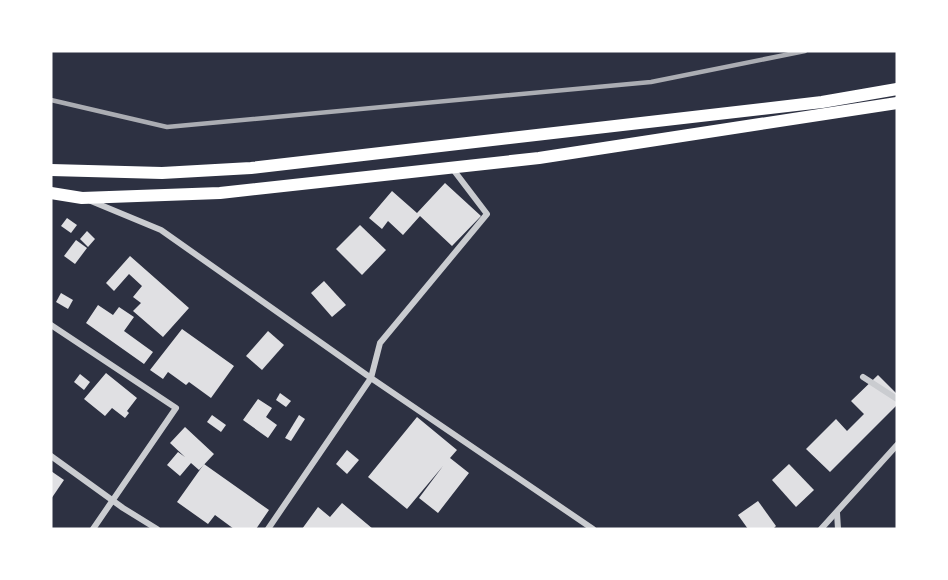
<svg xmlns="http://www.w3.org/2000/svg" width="948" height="580" font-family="'Alegreya Sans',sans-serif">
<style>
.building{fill:#e0e0e3}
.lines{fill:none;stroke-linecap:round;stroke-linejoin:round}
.minor{stroke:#caccd0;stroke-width:6}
.trunk{stroke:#fff;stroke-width:12}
.rail{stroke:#abadb3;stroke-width:4.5}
</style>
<rect width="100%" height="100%" fill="#2d3142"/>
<!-- building -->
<g class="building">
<path d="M445 183 481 216 452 246 420 216 403 235 388 221 382 229 369 218 392 191 417 213Z"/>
<path d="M67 218 77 225 71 233 61 226Z"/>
<path d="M360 225 386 250 362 275 336 249Z"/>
<path d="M87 231 95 239 88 247 80 239Z"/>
<path d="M76 240 87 248 75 264 64 256Z"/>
<path d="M130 256 189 308 163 337 133 311 141 303 133 297 142 286 129 274 114 291 106 283Z"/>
<path d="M324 281 346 305 332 317 311 293Z"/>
<path d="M61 293 73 300 68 309 56 302Z"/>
<path d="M98 305 113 315 119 307 134 317 124 331 153 352 144 364 86 323Z"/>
<path d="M182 329 234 366 211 398 189 382 186 385 168 372 163 379 150 370Z"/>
<path d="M268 331 284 345 262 370 246 356Z"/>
<path d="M106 373 137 398 127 411 129 413 125 418 112 408 105 416 84 399Z"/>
<path d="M80 374 90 382 84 390 74 382Z"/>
<path d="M878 375 897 394V405L830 472 806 449 836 419 847 431 864 414 851 401Z"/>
<path d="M280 393 291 401 286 407 276 400Z"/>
<path d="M258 399 272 408 266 417 277 425 268 438 243 420Z"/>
<path d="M212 415 226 425 221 432 207 422Z"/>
<path d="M299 415 305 419 291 441 285 438Z"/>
<path d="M417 417 457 450 450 458 469 473 438 513 419 498 443 466 407 509 368 477Z"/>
<path d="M185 427 214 454 199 470 191 463 180 476 167 465 178 452 185 457 170 443Z"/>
<path d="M347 450 359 460 347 474 336 464Z"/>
<path d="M204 464 269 510 256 529H234L215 515 208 524 177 502Z"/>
<path d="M789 464 814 490 796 507 772 480Z"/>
<path d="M51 471 64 480 51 499Z"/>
<path d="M758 501 776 526 773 529H748L738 515Z"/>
<path d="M342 503 373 529H302L318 507 330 517Z"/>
</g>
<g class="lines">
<!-- minor -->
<g class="minor">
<path d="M452 168 487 214 380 343 371 378 593 529"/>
<path d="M91 201 161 230 371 378 268 529"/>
<path d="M51 325 176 408 93 529"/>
<path d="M863 377 897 399"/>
<path d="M51 456 123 508 157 529"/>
<path d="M837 513 838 529"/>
<path d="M821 529 897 445"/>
</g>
<!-- trunk -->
<g class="trunk">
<path d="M51 170 162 173 251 168 822 102 897 89"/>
<path d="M51 193 82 198 220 193 539 158 897 103"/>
</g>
<!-- rail -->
<path class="rail" d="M51 100 167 127 651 82 805 51"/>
</g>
<!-- border -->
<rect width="948" height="580" fill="none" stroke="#ffffff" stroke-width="105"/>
</svg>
